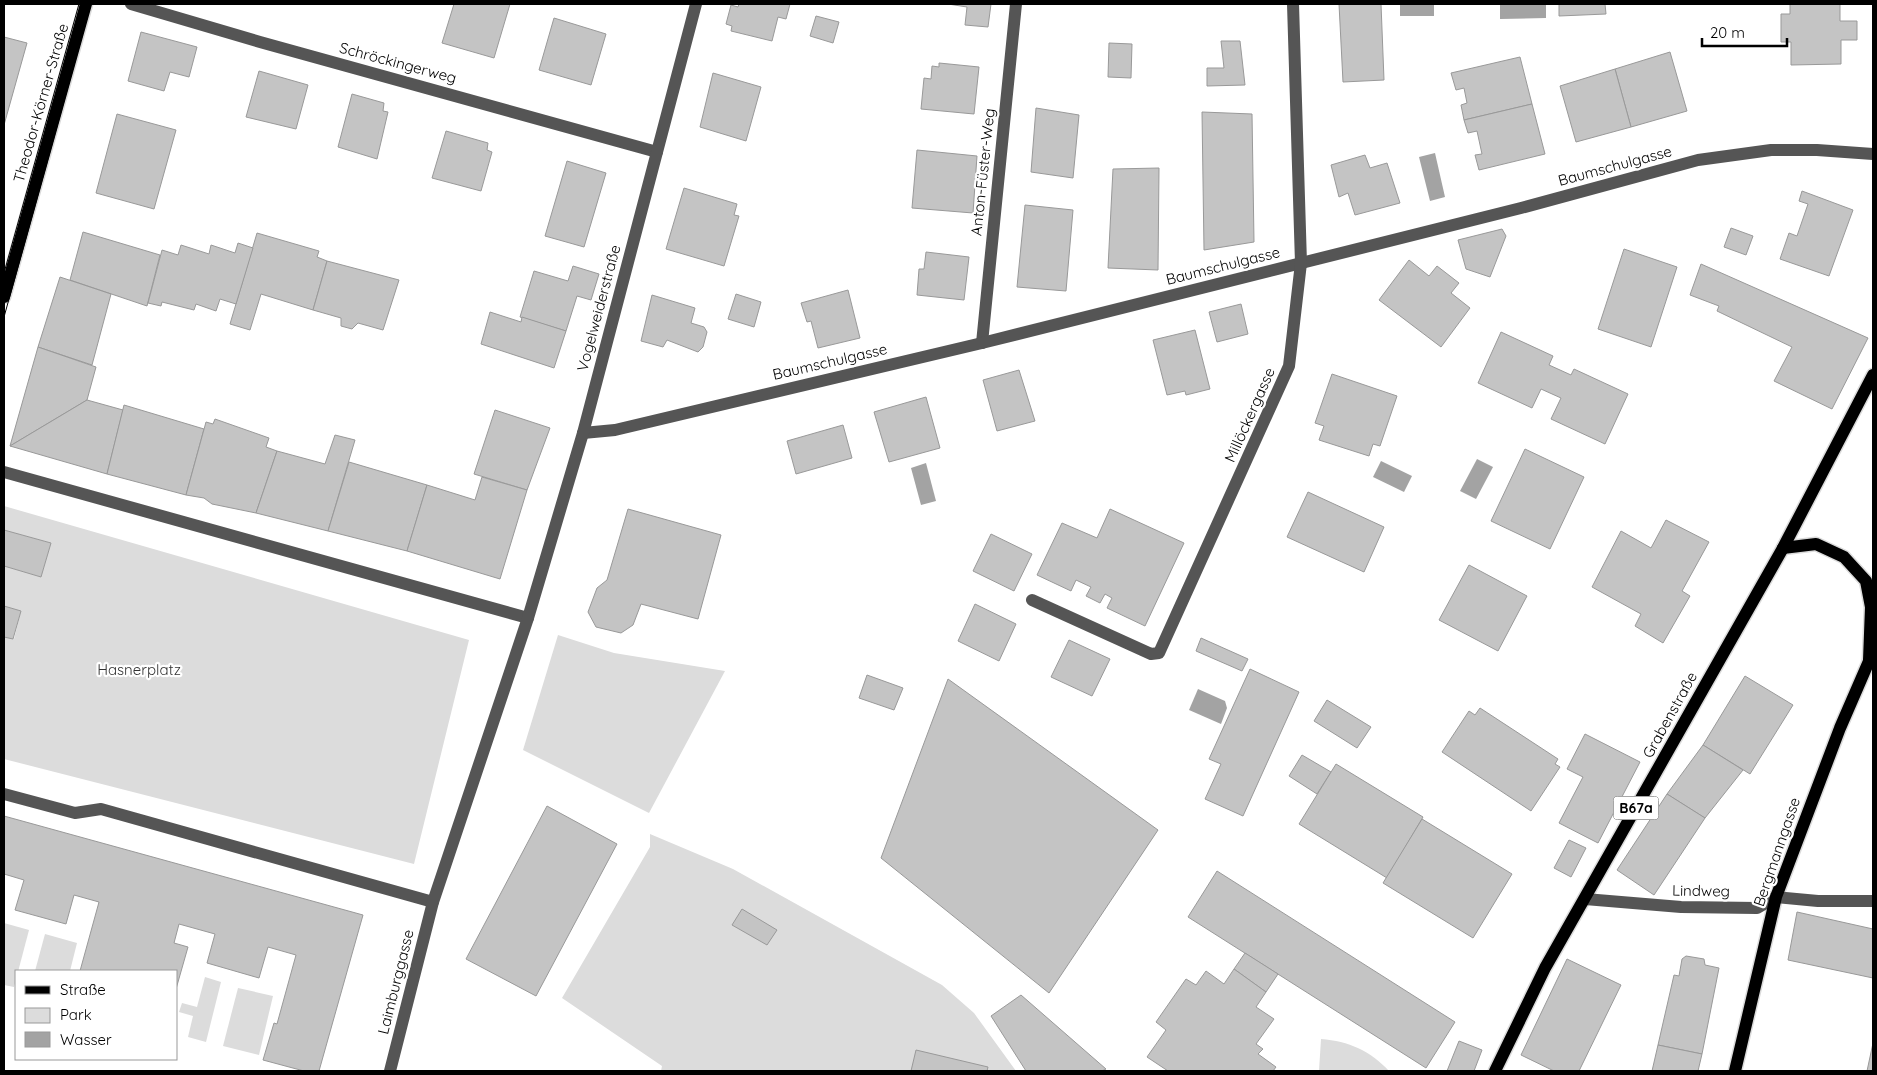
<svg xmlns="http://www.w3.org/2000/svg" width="1877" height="1075" font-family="Quicksand,sans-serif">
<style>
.green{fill:#dcdcdc}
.water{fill:#a3a3a3}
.building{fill:#c4c4c4;stroke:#999}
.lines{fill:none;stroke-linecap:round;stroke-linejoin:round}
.major-casing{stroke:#dbdbdb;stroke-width:15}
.minor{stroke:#555;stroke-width:12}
.major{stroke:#000;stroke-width:12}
.tram{stroke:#000;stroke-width:1}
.labels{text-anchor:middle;stroke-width:4.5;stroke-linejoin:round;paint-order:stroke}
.shield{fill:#fff;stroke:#4c4c4c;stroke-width:1}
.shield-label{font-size:14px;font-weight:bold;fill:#000}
.street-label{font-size:15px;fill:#000;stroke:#fff}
.park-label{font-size:15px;fill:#333;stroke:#fff}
</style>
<rect width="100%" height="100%" fill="#fff"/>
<!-- green -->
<g class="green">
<path d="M4 506 469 640 414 864 4 759V637L14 639 21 611 4 606V566L41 577 51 543 4 530Z"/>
<path d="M558 635 614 653 725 671 649 813 523 750Z"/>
<path d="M650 834 733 869 942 985 974 1013 1016 1071H661L662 1066 562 998 650 847Z"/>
<path d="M4 923 29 930 14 987 4 985Z"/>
<path d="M45 934 77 943 70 971H35Z"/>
<path d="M205 977 221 982 206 1042 188 1037 193 1016 179 1012 182 1003 197 1007Z"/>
<path d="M238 988 273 996 259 1055 223 1046Z"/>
<path d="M1321 1039C1349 1041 1370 1051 1389 1071H1319Z"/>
</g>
<!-- water -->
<g class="water">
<rect x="1400" y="4" width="34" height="12"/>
<path d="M1500 4H1546V18L1500 19Z"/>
<path d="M1435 153 1445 197 1430 201 1419 157Z"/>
<path d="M1477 459 1493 467 1476 499 1460 491Z"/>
<path d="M1381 461 1412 476 1404 492 1373 477Z"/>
<path d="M926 463 936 501 921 505 911 468Z"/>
<path d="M1198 689 1225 701 1227 708 1221 724 1189 710Z"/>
</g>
<!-- building -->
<g class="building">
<path d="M454 4H510L494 58 442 43Z"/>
<path d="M739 4H790L786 19 778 17 772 41 731 31 732 26 726 24 731 5 738 7Z"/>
<path d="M948 4H991L988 27 965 25 967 7Z"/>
<path d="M1339 4H1381L1384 80 1343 82Z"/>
<path d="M1559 4H1605L1606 14 1559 16Z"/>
<path d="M1790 4H1840V21H1857V40H1841V64L1791 65V42H1781V14H1790Z"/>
<path d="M816 16 839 22 833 43 810 36Z"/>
<path d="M554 18 606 34 591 85 539 70Z"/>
<path d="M141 32 197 47 189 77 170 72 164 91 128 81Z"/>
<path d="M4 37 27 43 4 125Z"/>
<path d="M1221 41H1240L1245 85 1207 86V68H1224Z"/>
<path d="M1109 43 1132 44 1131 78 1108 77Z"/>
<path d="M1670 52 1687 111 1631 127 1615 69Z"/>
<path d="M1520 57 1532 104 1464 120 1461 105 1467 103 1464 88 1456 90 1451 73Z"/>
<path d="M939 63 979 67 974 114 921 109 924 78 931 79 932 66 939 67Z"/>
<path d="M1615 69 1631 127 1576 142 1560 86Z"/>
<path d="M259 71 308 85 296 129 246 117Z"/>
<path d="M713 73 761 87 746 141 700 127Z"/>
<path d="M352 94 384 103 383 111 388 112 377 159 338 147Z"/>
<path d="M1532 104 1545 154 1479 170 1475 155 1482 154 1477 131 1468 133 1464 120Z"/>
<path d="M1036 108 1079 115 1073 178 1031 172Z"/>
<path d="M1202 112 1252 114 1254 242 1204 250Z"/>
<path d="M117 114 176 130 154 209 96 193Z"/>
<path d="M446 131 488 143 487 150 492 152 481 191 432 178Z"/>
<path d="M917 150 977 156 973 213 912 208Z"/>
<path d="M1365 155 1370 168 1387 163 1400 203 1355 215 1348 193 1339 197 1331 165Z"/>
<path d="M567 161 606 173 584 247 545 236Z"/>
<path d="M1159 168 1158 270 1108 268 1113 169Z"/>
<path d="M684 188 737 204 734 215 739 216 724 266 666 249Z"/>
<path d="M1802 191 1853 210 1829 276 1780 259 1789 233 1797 236 1808 204 1799 201Z"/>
<path d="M1025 205 1073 210 1066 291 1017 287Z"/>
<path d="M1731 228 1753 236 1746 255 1724 247Z"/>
<path d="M1502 229 1506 236 1490 277 1466 269 1458 240Z"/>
<path d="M83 232 160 255 147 306 70 280Z"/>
<path d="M257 233 319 251 317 257 327 261 313 310 261 294 250 330 230 324Z"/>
<path d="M238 243 253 248 236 304 220 299 216 311 196 304 194 310 162 302 161 306 148 303 162 250 178 255 181 245 209 254 211 245 235 253Z"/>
<path d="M1624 249 1677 267 1651 347 1598 329Z"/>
<path d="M926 252 969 257 964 300 917 295 919 269H924Z"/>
<path d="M1409 260 1429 276 1437 266 1459 283 1451 293 1470 308 1441 347 1379 300Z"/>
<path d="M327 261 399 280 383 330 358 323 352 329 341 326V318L313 310Z"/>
<path d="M1701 264 1868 338 1832 409 1774 381 1792 347 1717 311 1719 306 1690 295Z"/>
<path d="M573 266 599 274 591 300 577 296 566 331 520 317 534 271 568 281Z"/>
<path d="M60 277 111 294 92 365 38 347Z"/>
<path d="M848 290 860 338 818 348 811 321 807 322 801 303Z"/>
<path d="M736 294 761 302 754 327 728 319Z"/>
<path d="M652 295 695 308 691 323 704 327 707 332 703 347 698 352 667 340 663 347 641 341Z"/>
<path d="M1241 304 1248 334 1217 342 1209 312Z"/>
<path d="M490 312 521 322 522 317 566 331 554 368 481 344Z"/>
<path d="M1195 330 1210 389 1186 395 1185 391 1167 395 1153 340Z"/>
<path d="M1501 332 1553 356 1549 365 1571 375 1574 369 1628 394 1605 444 1551 419 1561 398 1541 389 1532 408 1478 383Z"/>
<path d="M38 347 96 367 87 400 10 446Z"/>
<path d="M1019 370 1035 421 997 431 983 380Z"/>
<path d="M1332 374 1397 396 1380 446 1373 444 1369 456 1319 440 1324 426 1315 423Z"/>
<path d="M926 397 940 448 889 462 874 412Z"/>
<path d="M87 400 123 410 107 474 10 446Z"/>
<path d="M124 405 204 429 186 495 107 474Z"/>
<path d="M495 410 550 428 527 490 474 474Z"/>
<path d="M215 419 269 438 266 447 277 451 256 513 212 504 204 498 186 495 206 422 213 424Z"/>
<path d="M843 425 852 458 796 474 787 441Z"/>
<path d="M335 435 355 440 328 531 256 513 277 451 325 464Z"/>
<path d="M1525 449 1584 477 1550 549 1491 521Z"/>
<path d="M349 462 427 485 407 551 328 531Z"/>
<path d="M482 477 527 490 500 579 407 551 427 485 475 500Z"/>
<path d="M1308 492 1384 527 1364 572 1287 537Z"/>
<path d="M628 509 721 535 698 619 641 604 633 625 621 633 596 627 588 612 597 588 607 580Z"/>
<path d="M1110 509 1184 543 1145 626 1107 608 1112 598 1105 594 1100 603 1086 596 1091 587 1076 580 1071 591 1037 575 1062 523 1097 538Z"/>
<path d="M1666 520 1709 542 1682 591 1690 596 1663 643 1635 626 1641 614 1592 587 1621 531 1651 548Z"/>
<path d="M4 530 51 543 41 577 4 566Z"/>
<path d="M991 534 1032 554 1014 591 973 571Z"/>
<path d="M1469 565 1527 596 1498 651 1439 620Z"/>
<path d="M975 604 1016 624 999 661 958 641Z"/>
<path d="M4 606 21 611 13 639 4 637Z"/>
<path d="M1201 638 1248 659 1242 671 1196 651Z"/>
<path d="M1069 640 1110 659 1092 696 1051 677Z"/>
<path d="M1250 669 1299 692 1243 816 1205 799 1221 764 1209 759Z"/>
<path d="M867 675 903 688 894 710 859 698Z"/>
<path d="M1745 676 1793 705 1750 774 1703 745Z"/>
<path d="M948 679 1158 830 1049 993 881 858Z"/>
<path d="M1327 700 1371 727 1357 748 1314 721Z"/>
<path d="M1480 708 1558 759 1555 764 1560 767 1531 811 1442 752 1469 711 1475 715Z"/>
<path d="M1585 734 1640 762 1598 843 1559 823 1583 777 1567 769Z"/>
<path d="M1703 745 1743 770 1705 818 1667 794Z"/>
<path d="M1302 755 1331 772 1317 794 1289 776Z"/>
<path d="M1336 764 1423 817 1387 878 1299 824Z"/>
<path d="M1667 794 1705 818 1654 895 1617 870Z"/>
<path d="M547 806 617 844 536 996 466 959Z"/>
<path d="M4 816 363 915 319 1071H304L263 1060 274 1023 277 1024 296 955 268 947 259 978 207 963 215 934 179 924 174 943 188 947 176 989V971H80L99 902 74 895 66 924 15 910 24 880 4 874Z"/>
<path d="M1422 819 1512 874 1473 938 1383 883Z"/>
<path d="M1569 840 1586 848 1571 877 1554 868Z"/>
<path d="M1217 871 1455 1022 1426 1068 1188 917Z"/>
<path d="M742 909 777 930 767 945 732 925Z"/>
<path d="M1797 912 1873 929V978L1788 960Z"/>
<path d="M1245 953 1278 974 1266 992 1234 969Z"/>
<path d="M1686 956 1704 959 1705 965 1719 968 1702 1054 1658 1045 1674 975 1679 976 1682 959Z"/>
<path d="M1567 959 1621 985 1579 1071H1554L1521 1055Z"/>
<path d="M1234 969 1266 992 1256 1007 1274 1019 1256 1044 1263 1049 1258 1054 1276 1067 1273 1071H1168L1147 1057 1166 1030 1156 1022 1186 979 1196 985 1206 971 1224 984Z"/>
<path d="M1021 995 1106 1069 1102 1071H1026L991 1016Z"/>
<path d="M1459 1041 1482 1050 1474 1071H1447Z"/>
<path d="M1873 1043V1071H1867Z"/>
<path d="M1658 1045 1702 1054 1698 1071H1652Z"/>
<path d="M916 1050 988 1067 987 1071H911Z"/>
</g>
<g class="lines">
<!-- major casing -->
<g class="major-casing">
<g id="major">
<path d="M4 297 86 4"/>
<path d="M1783 548 1816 544 1844 557 1866 581 1871 607 1869 660"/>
<path d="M1495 1071 1545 968 1783 548 1873 375"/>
<path d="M1735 1071 1776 897 1840 728 1873 652"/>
</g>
</g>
<!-- minor -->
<g class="minor">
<path d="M131 4 260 42 657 152"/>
<path d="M982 343 1016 4"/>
<path d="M583 433 615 430 982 343 1521 208 1698 160 1771 150H1817L1873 154"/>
<path d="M4 472 528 618"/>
<path d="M1032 600 1151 654 1159 653 1289 366 1301 263 1293 4"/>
<path d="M4 794 75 813 101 809 433 902"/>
<path d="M1585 899 1681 907 1757 908 1776 897 1818 901H1873"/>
<path d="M390 1071 433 902 528 618 583 433 696 4"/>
</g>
<!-- major -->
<use href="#major" class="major"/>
<!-- tram -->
<g class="tram">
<path d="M4 273 79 4"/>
<path d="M4 317 91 4"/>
</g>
</g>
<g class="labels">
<!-- shield labels -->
<rect class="shield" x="1613.5" y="796.5" width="45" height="23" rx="4"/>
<g class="shield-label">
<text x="1636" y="813">B67a</text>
</g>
<!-- street labels -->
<g class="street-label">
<text transform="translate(398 63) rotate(15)" y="5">Schröckingerweg</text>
<text transform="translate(41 103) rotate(-74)" y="5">Theodor-Körner-Straße</text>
<text transform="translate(1615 166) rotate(-15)" y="5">Baumschulgasse</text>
<text transform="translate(983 172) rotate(-84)" y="5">Anton-Füster-Weg</text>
<text transform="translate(1223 266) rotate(-14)" y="5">Baumschulgasse</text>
<text transform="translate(599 308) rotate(-75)" y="5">Vogelweiderstraße</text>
<text transform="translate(830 362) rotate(-13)" y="5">Baumschulgasse</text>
<text transform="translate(1250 415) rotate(-66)" y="5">Millöckergasse</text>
<text transform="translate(1670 715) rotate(-61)" y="5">Grabenstraße</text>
<text transform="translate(1777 852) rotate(-71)" y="5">Bergmanngasse</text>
<text transform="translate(1701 891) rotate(1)" y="5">Lindweg</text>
<text transform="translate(396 982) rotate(-76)" y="5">Laimburggasse</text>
</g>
<!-- park labels -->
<g class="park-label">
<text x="139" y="675">Hasnerplatz</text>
</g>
</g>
<!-- border -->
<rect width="1877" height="1075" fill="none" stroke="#000000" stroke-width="10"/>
<!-- legend -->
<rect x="15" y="970" width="162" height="90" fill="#ffffff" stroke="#999999"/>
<rect x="25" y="986" width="25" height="8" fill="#000000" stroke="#999999"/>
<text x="60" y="995" font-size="15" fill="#000000">Straße</text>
<rect x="25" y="1008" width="25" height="15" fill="#dcdcdc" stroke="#999999"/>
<text x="60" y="1020" font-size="15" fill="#000000">Park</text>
<rect x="25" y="1032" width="25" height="15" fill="#a3a3a3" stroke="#999999"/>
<text x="60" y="1045" font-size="15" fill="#000000">Wasser</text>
<!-- scale -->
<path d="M1702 38v8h85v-8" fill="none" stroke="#000000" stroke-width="2.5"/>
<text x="1710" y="38" font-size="15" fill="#000000" stroke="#ffffff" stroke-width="4" paint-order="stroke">20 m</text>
</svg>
